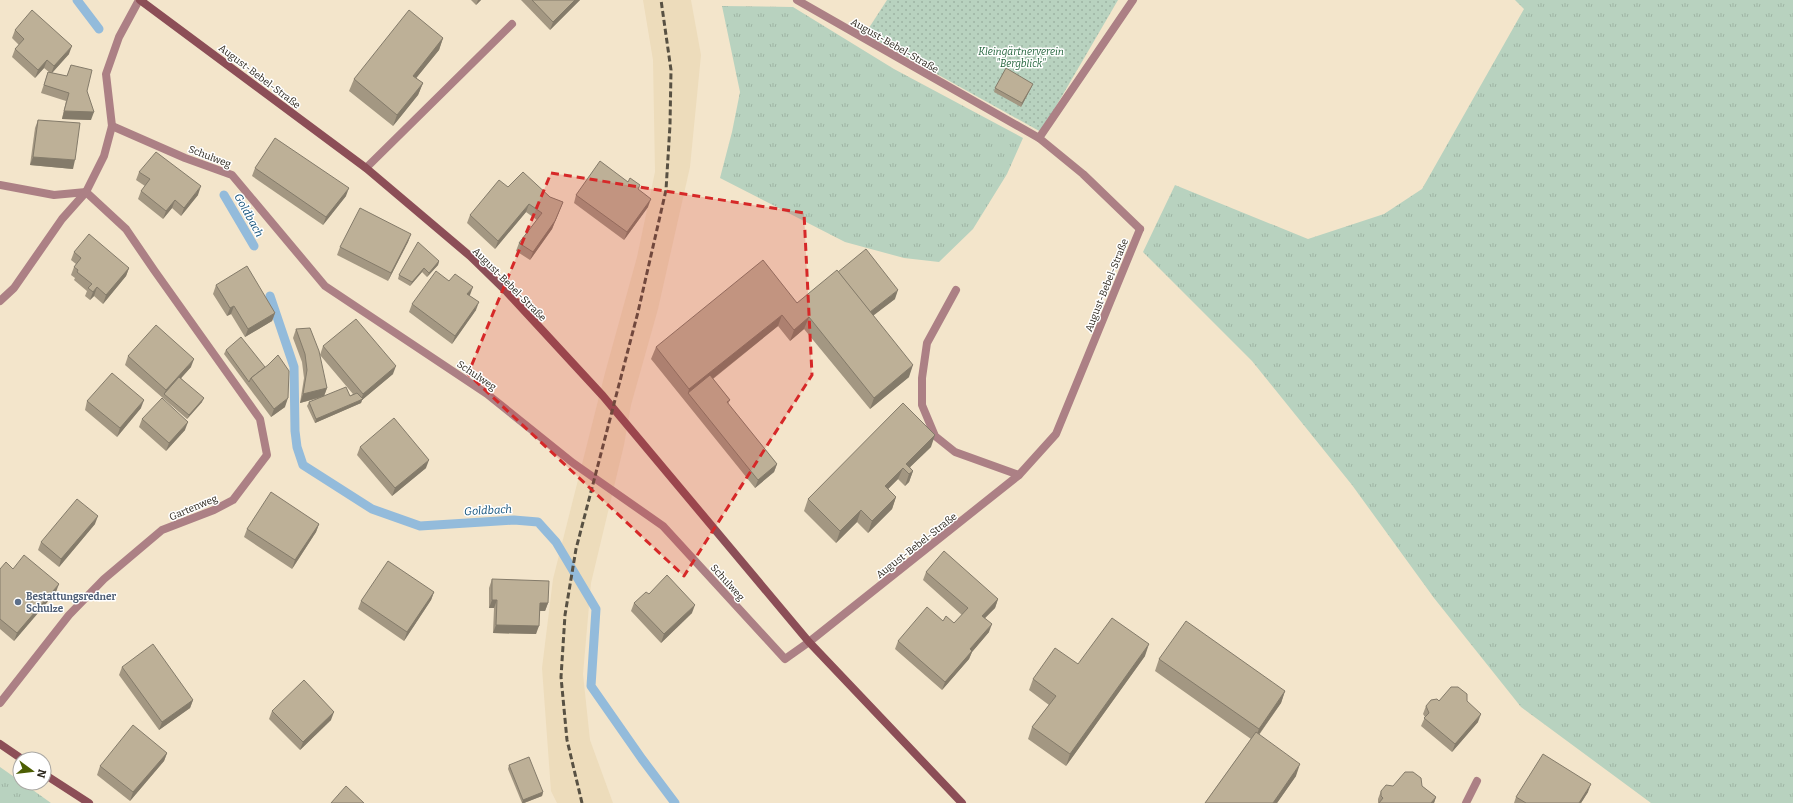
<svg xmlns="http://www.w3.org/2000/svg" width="1793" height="803" font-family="Bitter,serif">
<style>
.built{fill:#eddcbb}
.grass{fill:url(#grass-tufts)}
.garden{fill:url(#garden-dots)}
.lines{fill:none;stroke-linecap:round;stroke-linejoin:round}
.stream{stroke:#93bbdb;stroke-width:9}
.lane{stroke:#ac8085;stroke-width:8}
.street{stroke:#ac8085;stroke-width:8}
.secondary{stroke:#8c4e57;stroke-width:8}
.rail{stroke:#585143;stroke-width:3;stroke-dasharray:6 3;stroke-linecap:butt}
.wall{fill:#a39782}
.shaded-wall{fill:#847b6a}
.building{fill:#bdb097;stroke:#847b6a}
.marked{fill:#d62828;fill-opacity:0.2;stroke:#d62828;stroke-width:3;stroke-dasharray:8 5;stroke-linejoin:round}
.service-dot{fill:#5c6f8a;stroke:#fff;stroke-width:1.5}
.labels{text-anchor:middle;stroke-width:3;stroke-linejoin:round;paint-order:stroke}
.street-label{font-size:10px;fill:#2a251b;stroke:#fff}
.park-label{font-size:10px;font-style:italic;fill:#22633b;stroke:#fff}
.service-label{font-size:10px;font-weight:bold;fill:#4e5e75;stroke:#fff;text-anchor:start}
.water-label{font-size:11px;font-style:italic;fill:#0d4e78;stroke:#fff}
</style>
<defs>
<pattern id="grass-tufts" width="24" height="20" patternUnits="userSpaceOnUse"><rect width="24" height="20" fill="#b8d2bf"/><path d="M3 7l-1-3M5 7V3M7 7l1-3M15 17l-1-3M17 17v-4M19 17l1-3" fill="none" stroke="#9eb4a4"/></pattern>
<pattern id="garden-dots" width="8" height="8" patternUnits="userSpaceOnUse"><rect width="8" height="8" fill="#b8d2bf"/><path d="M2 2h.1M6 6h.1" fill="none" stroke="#9eb4a4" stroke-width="1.8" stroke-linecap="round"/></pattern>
</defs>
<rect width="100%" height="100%" fill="#f3e5cb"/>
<!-- built -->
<path class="built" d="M643 0H691L701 55 690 167 658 309 631 405 624 445 591 583 583 674 590 740 613 803H557L551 791 542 668 553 579 605 373 637 257 655 172 653 60Z"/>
<!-- grass -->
<g class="grass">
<path d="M1515 0H1793V803H1651L1521 707 1434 598 1352 485 1252 361 1143 252 1175 185 1308 239 1384 214 1422 189 1524 9Z"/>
<path d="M722 6 793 7 894 69 1023 138 1007 174 973 229 939 262 904 258 845 242 720 178 732 132 740 92Z"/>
<path d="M0 767 20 781V783H23L51 803H0Z"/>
</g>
<!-- garden -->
<path class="garden" d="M887 0H1118L1041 132 865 34Z"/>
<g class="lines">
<!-- stream -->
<g class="stream">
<path d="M77 0 99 29"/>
<path d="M224 195 254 246"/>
<path d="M270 296 294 367 295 431 297 447 303 465 372 509 420 526 514 520 538 522 556 542 596 609 591 686 642 759 675 803"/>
</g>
<!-- lane -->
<g class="lane">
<path d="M797 0 1039 138 1083 174 1140 229"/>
<path d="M1039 138 1133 0"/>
<path d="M366 168 512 24"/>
<path d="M956 290 927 343 922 378V405L935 436 955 452 1019 475"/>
</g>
<!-- street -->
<g class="street">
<path d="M112 126 185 158 232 175 325 286 487 394 573 463 663 526 785 659 809 642 1019 475 1056 434 1140 229"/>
<path d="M0 185 54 195 86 192"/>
<path d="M0 301 14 288 62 219 86 192 104 156 112 126 106 74 119 37 139 0"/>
<path d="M0 703 69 615 104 579 162 530 214 510 233 500 267 455 260 419 154 270 126 229 86 192"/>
<path d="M1466 803 1477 781"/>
</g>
<!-- secondary -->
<g class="secondary">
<path d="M140 0 366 168 470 256 507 292 603 396 809 642 962 803"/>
<path d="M0 744 22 759"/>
<path d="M44 774 89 803"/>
</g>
<!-- rail -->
<path class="rail" d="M582 803 567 740 561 677 565 615 576 549 638 312 666 190 670 125 671 70 661 0"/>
</g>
<!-- wall -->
<g class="wall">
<path d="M471 0H481L476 5Z"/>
<path d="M521 0H580L550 30Z"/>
<path d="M15 30 69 54 52 73 67 76 71 65 87 91 91 120 62 119 66 101 41 93 48 72H49L44 68 35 78 12 57 15 49 19 45 12 38Z"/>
<path d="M443 38 439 50 416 78 423 83 418 95 393 126 349 91 354 79Z"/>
<path d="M995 88H1031L1021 107 994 92Z"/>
<path d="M38 120 73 169 30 165 35 128Z"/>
<path d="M255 168 346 196 323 225 252 176Z"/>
<path d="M139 172 198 195 181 216 172 208 163 219 138 199 141 191 145 186 136 180Z"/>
<path d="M508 187 550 197 563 202 552 229 530 260 516 251 519 243 537 220 526 212 495 249 467 223 470 215Z"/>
<path d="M639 190 648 207 624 240 574 203 576 195Z"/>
<path d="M411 234 408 242 388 281 337 255 340 247Z"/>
<path d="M74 252 129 268 126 276 103 304 94 296 90 300 85 296 87 291 74 280 75 278 71 275 74 267 76 264 71 260Z"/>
<path d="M439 261 438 265 427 277 422 272 410 286 398 279 399 275Z"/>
<path d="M838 272 895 299 873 315 909 377 870 409 804 329 790 341 778 326 713 379 730 400 728 404 777 464 774 472 755 488 651 359 656 347 797 303Z"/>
<path d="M216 285 275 313 272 321 245 337 231 314 227 316 213 294Z"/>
<path d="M469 295 476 310 452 344 409 312 412 304Z"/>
<path d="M296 329 327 388 324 396H350L353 394 320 355 323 346 393 374 362 400 361 403 315 423 307 406 309 402 323 397 300 403 304 378 302 362 293 338Z"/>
<path d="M226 350 285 407 271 417 224 354Z"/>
<path d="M128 356 191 367 181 378 202 402 187 419 125 365Z"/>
<path d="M87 401 141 408 117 437 85 410Z"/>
<path d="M142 419 185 430 166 451 139 427Z"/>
<path d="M360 447 426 468 392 496 357 455Z"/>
<path d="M931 447 910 467 913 471 909 482 905 486 898 479 888 489 896 497 892 509 868 533 857 522 836 543 804 511 808 499Z"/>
<path d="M95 524 59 567 38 550 41 542Z"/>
<path d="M319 524 316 532 292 569 244 537 247 529Z"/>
<path d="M0 569H13L56 592 14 641 0 629Z"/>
<path d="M926 572 998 599 995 608 985 618 989 632 972 652 969 659 942 690 895 649 898 641 943 621 954 623 962 615 923 580Z"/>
<path d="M492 579 548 603 545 611H540L536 634 493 633 494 608H489V588Z"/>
<path d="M434 592 431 600 404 641 358 609 361 601Z"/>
<path d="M649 594 692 613 661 643 631 611 634 603Z"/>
<path d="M1145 656 1066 766 1028 739 1032 727 1049 705 1029 690 1033 679 1078 664Z"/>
<path d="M1159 659 1285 691 1281 703 1259 735 1296 776 1277 803H1205L1251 739 1155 671Z"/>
<path d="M122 667 193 700 190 708 159 730 119 675Z"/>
<path d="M1439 701H1467L1478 722 1452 752 1421 726 1425 717 1423 714 1426 706Z"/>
<path d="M272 711 331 720 300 750 269 719Z"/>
<path d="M167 753 164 761 130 801 97 775 100 766Z"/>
<path d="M509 765 543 792 542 796 524 803H522L508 769Z"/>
<path d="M1393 786H1422L1436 797 1434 803H1378V799L1381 791Z"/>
<path d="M1588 792 1581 803H1514L1516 797Z"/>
</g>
<!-- shaded-wall -->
<g class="shaded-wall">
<path d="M478 0H481L476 5Z"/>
<path d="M575 0H580L550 30 553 22Z"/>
<path d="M443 38 439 50 409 87 413 76Z"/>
<path d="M72 46 69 54 51 74 54 66Z"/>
<path d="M47 60 44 68 35 78 38 70Z"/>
<path d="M423 83 418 95 393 126 397 115Z"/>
<path d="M1033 84 1031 88 1021 107 1022 103Z"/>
<path d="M64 111 94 112 91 120 62 119Z"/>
<path d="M33 157 75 160 73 169 30 165Z"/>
<path d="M201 186 198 195 181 216 184 208Z"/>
<path d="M349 188 346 196 323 225 326 217Z"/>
<path d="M651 199 648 207 624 240 627 232Z"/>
<path d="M175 200 172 208 163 219 166 211Z"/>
<path d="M563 202 552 229 530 260 533 252Z"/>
<path d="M529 204 526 212 495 249 498 241Z"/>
<path d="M411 234 408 242 388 281 391 273Z"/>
<path d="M439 261 438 265 427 277 429 273Z"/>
<path d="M129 268 126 276 103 304 106 295Z"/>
<path d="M424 268 422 272 410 286 412 282Z"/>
<path d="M97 287 94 296 90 300 93 292Z"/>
<path d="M473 287 470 295 464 302 467 294Z"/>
<path d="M898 290 895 299 865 322 868 314Z"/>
<path d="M479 302 476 310 452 344 455 336Z"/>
<path d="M234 306 231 314 227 316 230 308Z"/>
<path d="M275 313 272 321 245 337 248 329Z"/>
<path d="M782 315 778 326 691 396 688 393 689 389Z"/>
<path d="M809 317 804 329 790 341 794 330Z"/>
<path d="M194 359 191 367 166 395 164 394 166 390Z"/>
<path d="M913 365 909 377 870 409 874 398Z"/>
<path d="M396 366 393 374 362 400 361 403 315 423 316 419 361 400 363 394Z"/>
<path d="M327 388 324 396 300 403 303 394Z"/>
<path d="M204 398 202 402 187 419 189 415Z"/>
<path d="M288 398 285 407 271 417 274 409Z"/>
<path d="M144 400 141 408 117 437 120 428Z"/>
<path d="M188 422 185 430 166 451 169 443Z"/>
<path d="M935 435 931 447 906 471V464Z"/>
<path d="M429 460 426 468 392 496 395 488Z"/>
<path d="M777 464 774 472 755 488 758 480Z"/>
<path d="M903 468 898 479 880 497 885 486Z"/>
<path d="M913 471 909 482 905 486 909 474Z"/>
<path d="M896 497 892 509 868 533 872 521Z"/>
<path d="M861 510 857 522 836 543 840 531Z"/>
<path d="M98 516 95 524 59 567 61 559Z"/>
<path d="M319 524 316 532 292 569 295 560Z"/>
<path d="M59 584 56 592 14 641 17 633Z"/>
<path d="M434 592 431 600 404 641 407 632Z"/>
<path d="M998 599 995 608 979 624 982 616Z"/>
<path d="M492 600H497L494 608H489Z"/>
<path d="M540 603H548L545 611H537Z"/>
<path d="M695 605 692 613 661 643 664 634Z"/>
<path d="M992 624 989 632 972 652 969 659 942 690 945 682 970 649Z"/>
<path d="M496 625 539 626 536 634 493 633Z"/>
<path d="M1149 644 1145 656 1066 766 1070 754Z"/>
<path d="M1285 691 1281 703 1254 741 1259 729Z"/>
<path d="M193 700 190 708 159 730 162 722Z"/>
<path d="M334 712 331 720 300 750 303 742Z"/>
<path d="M1481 714 1478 722 1452 752 1455 744Z"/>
<path d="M167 753 164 761 130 801 133 792Z"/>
<path d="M1300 764 1296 776 1277 803H1273Z"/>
<path d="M1591 784 1588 792 1581 803H1579Z"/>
<path d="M543 792 542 796 524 803H522L523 800Z"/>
<path d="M1436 797 1434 803H1431Z"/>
</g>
<!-- building -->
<g class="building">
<path d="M532 0H575L553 22Z"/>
<path d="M32 10 72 46 54 66 47 60 38 70 15 49 24 39 15 30Z"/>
<path d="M409 10 443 38 413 76 423 83 397 115 354 79Z"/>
<path d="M71 65 92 70 87 91 94 112 64 111 69 93 44 85 48 72 67 76Z"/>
<path d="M1006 68 1033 84 1022 103 995 88Z"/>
<path d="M38 120 80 123 75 160 33 157Z"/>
<path d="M275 138 349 188 326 217 255 168Z"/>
<path d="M156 152 201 186 184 208 175 200 166 211 141 191 150 179 139 172Z"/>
<path d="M600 161 628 182 630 178 640 185 638 189 651 199 627 232 576 195Z"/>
<path d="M523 172 550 197 563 202 555 221 533 252 519 243 542 213 529 204 498 241 470 215 499 180 508 187Z"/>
<path d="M360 208 411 234 391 273 340 247Z"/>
<path d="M89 234 129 268 106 295 97 287 93 292 88 288 92 284 77 272 78 270 74 267 81 258 74 252Z"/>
<path d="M418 242 439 261 429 273 424 268 412 282 399 275Z"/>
<path d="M866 249 898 290 870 312 838 272Z"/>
<path d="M763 260 797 303 837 270 913 365 874 398 809 317 794 330 782 315 689 389 656 347Z"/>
<path d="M247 266 275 313 248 329 234 306 230 308 216 285Z"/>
<path d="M436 271 449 281 455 274 473 287 467 294 479 302 455 336 412 304Z"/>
<path d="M356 319 396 366 363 394 323 346Z"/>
<path d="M156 325 194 359 166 390 128 356Z"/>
<path d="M310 328 319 351 327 388 303 394 307 370 305 354 296 329Z"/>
<path d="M241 337 265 367 251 378 249 382 226 350Z"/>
<path d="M278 355 289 371 288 398 274 409 251 378 268 365Z"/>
<path d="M112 373 144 400 120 428 87 401Z"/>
<path d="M710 375 730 400 727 402 777 464 758 480 688 393Z"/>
<path d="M179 377 204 398 189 415 164 394Z"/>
<path d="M346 387 350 396 357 393 363 399 316 419 309 402Z"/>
<path d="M162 398 188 422 169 443 142 419Z"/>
<path d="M903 403 935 435 906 464 913 471 909 474 903 468 885 486 896 497 872 521 861 510 840 531 808 499Z"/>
<path d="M394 418 429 460 395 488 360 447Z"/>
<path d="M271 492 319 524 295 560 247 529Z"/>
<path d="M77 499 98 516 61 559 41 542Z"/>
<path d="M944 551 998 599 982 616 992 624 970 649 972 651 945 682 898 641 927 607 943 621 946 616 954 623 968 608 926 572Z"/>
<path d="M24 555 59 584 17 633 0 619V569L6 562 13 569Z"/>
<path d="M388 561 434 592 407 632 361 601Z"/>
<path d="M667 575 695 605 664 634 634 603 646 592 649 594Z"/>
<path d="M492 579 549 581 548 603H540L539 626 496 625 497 600H492Z"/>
<path d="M1112 618 1149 644 1070 754 1032 727 1056 696 1033 679 1055 648 1078 664Z"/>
<path d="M1186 621 1285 691 1259 729 1159 659Z"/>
<path d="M153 644 193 700 162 722 122 667Z"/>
<path d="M304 680 334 712 303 742 272 711Z"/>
<path d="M1451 687H1458L1467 694V701L1481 714 1455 744 1424 718 1429 713 1426 706 1431 700 1437 699 1439 701Z"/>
<path d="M133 725 167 753 133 792 100 766Z"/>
<path d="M1256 732 1300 764 1273 803H1205Z"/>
<path d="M1543 754 1591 784 1579 803H1526L1516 797Z"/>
<path d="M529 757 543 792 523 800 509 765Z"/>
<path d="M1405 772H1413L1421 778 1422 786 1436 797 1431 803H1379L1383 798 1381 796V791L1386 785 1393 786Z"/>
<path d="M346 786 364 803H331Z"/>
</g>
<!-- marked area -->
<path class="marked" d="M551 173 804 213 812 375 684 576 468 374Z"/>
<!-- markers -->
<circle class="service-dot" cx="18" cy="602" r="4"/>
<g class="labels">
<!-- street labels -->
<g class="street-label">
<text transform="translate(895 45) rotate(30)" y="4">August-Bebel-Straße</text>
<text transform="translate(260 76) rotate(37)" y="4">August-Bebel-Straße</text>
<text transform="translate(210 156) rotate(21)" y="4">Schulweg</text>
<text transform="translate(510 284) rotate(45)" y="4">August-Bebel-Straße</text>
<text transform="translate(1106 285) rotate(-68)" y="4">August-Bebel-Straße</text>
<text transform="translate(477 375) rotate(34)" y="4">Schulweg</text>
<text transform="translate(193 507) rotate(-23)" y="4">Gartenweg</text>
<text transform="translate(916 545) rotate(-38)" y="4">August-Bebel-Straße</text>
<text transform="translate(728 582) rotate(48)" y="4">Schulweg</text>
</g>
<!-- park labels -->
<g class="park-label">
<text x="1021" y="55">Kleingärtnerverein<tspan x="1021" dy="12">"Bergblick"</tspan></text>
</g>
<!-- service labels -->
<g class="service-label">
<text x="26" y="600">Bestattungsredner<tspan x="26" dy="12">Schulze</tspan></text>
</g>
<!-- water labels -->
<g class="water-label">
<text transform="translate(249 215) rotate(61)" y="4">Goldbach</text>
<text transform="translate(488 510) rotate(-3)" y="4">Goldbach</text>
</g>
</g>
<!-- north arrow -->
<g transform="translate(32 771) rotate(105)"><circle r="19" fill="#ffffff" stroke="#aaa8a4"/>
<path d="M0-3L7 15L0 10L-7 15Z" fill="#4c5e03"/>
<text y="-6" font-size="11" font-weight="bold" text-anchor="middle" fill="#2a251b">N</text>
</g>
</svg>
